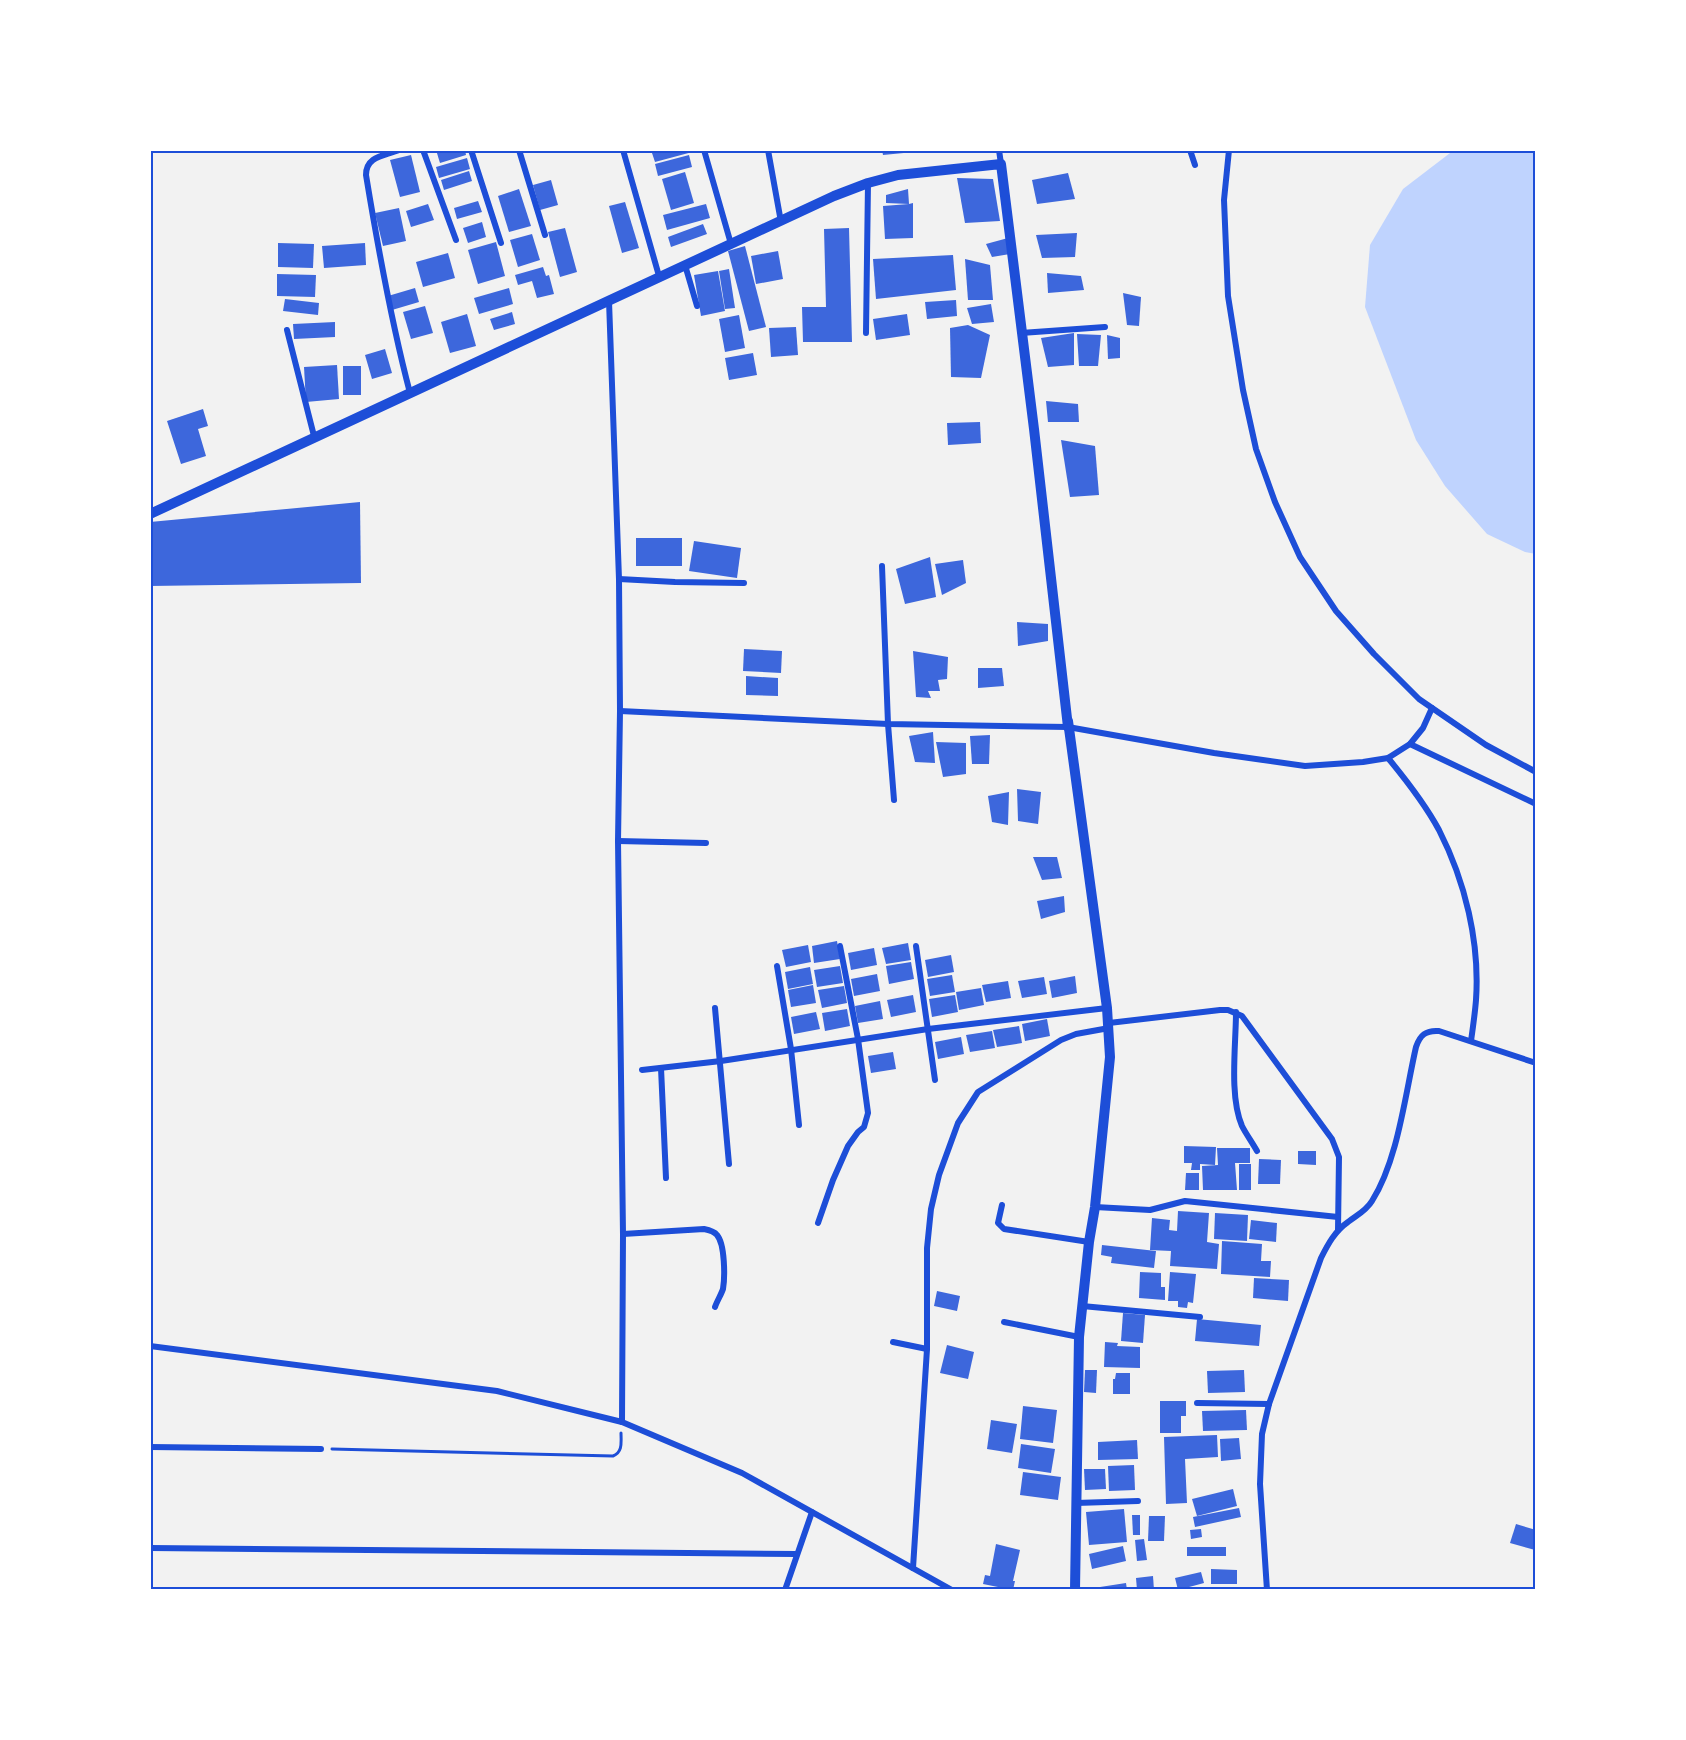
<svg xmlns="http://www.w3.org/2000/svg" width="1686" height="1740" font-family="'Public Sans',sans-serif">
<style>
.water{fill:#bfd3fe}
.building{fill:#3d67dc}
.lines{fill:none;stroke-linecap:round;stroke-linejoin:round}
.path{stroke:#1d4ed8;stroke-width:3}
.minor{stroke:#1d4ed8;stroke-width:6}
.tertiary{stroke:#1d4ed8;stroke-width:10}
.neatline{fill:none;stroke:#1d4ed8;stroke-width:2}
</style>
<rect width="100%" height="100%" fill="#f2f2f2"/>
<!-- water -->
<path class="water" d="M1454 150H1536V554L1525 552 1487 534 1445 486 1416 440 1365 307 1370 245 1403 189Z"/>
<!-- building -->
<g class="building">
<path d="M436 150H465L466 155 440 163Z"/>
<path d="M651 150H696V151L655 162Z"/>
<path d="M882 150H914V152L883 155Z"/>
<path d="M411 155 420 192 400 197 390 160Z"/>
<path d="M689 155 692 167 658 176 655 164Z"/>
<path d="M467 158 470 169 439 178 436 167Z"/>
<path d="M469 171 472 181 444 190 441 180Z"/>
<path d="M685 172 694 203 671 210 662 179Z"/>
<path d="M1068 173 1075 199 1037 204 1032 180Z"/>
<path d="M957 178 993 179 1000 221 965 223Z"/>
<path d="M551 180 558 205 540 210 533 185Z"/>
<path d="M519 189 531 226 509 232 498 196Z"/>
<path d="M908 189 909 204 913 203V238L885 239 883 206 909 204 886 203V195Z"/>
<path d="M478 201 482 212 457 219 454 208Z"/>
<path d="M625 202 639 248 622 253 609 206Z"/>
<path d="M428 204 434 220 411 227 406 211Z"/>
<path d="M706 204 710 218 667 230 663 215Z"/>
<path d="M399 208 406 241 383 246 375 213Z"/>
<path d="M482 222 486 237 468 243 463 228Z"/>
<path d="M703 224 707 234 671 247 668 237Z"/>
<path d="M565 228 577 272 560 277 548 232Z"/>
<path d="M849 228 852 342H803L802 307H826L824 229Z"/>
<path d="M1077 233 1075 257 1042 258 1036 235Z"/>
<path d="M532 234 540 260 518 267 510 240Z"/>
<path d="M1008 238 1010 254 992 257 986 244Z"/>
<path d="M496 242 505 276 478 284 468 250Z"/>
<path d="M278 243 314 244 313 268 278 267Z"/>
<path d="M365 243 366 265 324 268 322 246Z"/>
<path d="M745 246 766 327 749 331 728 251Z"/>
<path d="M778 251 783 279 756 284 751 256Z"/>
<path d="M448 253 455 278 423 287 416 262Z"/>
<path d="M953 255 956 290 876 299 873 259Z"/>
<path d="M965 259 990 265 993 300H968Z"/>
<path d="M543 267 546 276 549 275 554 294 537 298 532 281 518 285 515 275Z"/>
<path d="M729 269 735 308 725 309 719 271Z"/>
<path d="M718 271 725 311 701 316 694 275Z"/>
<path d="M1047 273 1081 276 1084 290 1048 293Z"/>
<path d="M277 274 316 275 315 297 277 296Z"/>
<path d="M415 288 419 302 392 310 388 296Z"/>
<path d="M509 288 513 304 479 314 474 298Z"/>
<path d="M1123 293 1141 297 1139 326 1127 325Z"/>
<path d="M285 299 319 303 318 315 283 311Z"/>
<path d="M956 300 957 316 927 319 925 302Z"/>
<path d="M991 304 994 322 972 324 967 308Z"/>
<path d="M425 306 433 333 411 339 403 312Z"/>
<path d="M512 312 515 324 494 330 490 319Z"/>
<path d="M467 314 476 346 450 353 441 322Z"/>
<path d="M907 314 910 335 876 340 873 319Z"/>
<path d="M739 315 745 348 725 352 719 319Z"/>
<path d="M335 322V337L294 339 293 324Z"/>
<path d="M968 325 990 335 981 378 951 377 950 328Z"/>
<path d="M796 327 798 355 771 357 769 328Z"/>
<path d="M1074 333V365L1048 367 1041 338Z"/>
<path d="M1077 334 1101 335 1098 366H1079Z"/>
<path d="M1107 335 1120 338V358L1108 359Z"/>
<path d="M385 349 392 373 372 379 365 355Z"/>
<path d="M753 353 757 375 729 380 725 358Z"/>
<path d="M337 365 339 399 306 402 304 367Z"/>
<rect x="343" y="366" width="18" height="29"/>
<path d="M1046 401 1078 404 1079 422H1048Z"/>
<path d="M203 409 208 426 198 429 206 456 181 464 167 421Z"/>
<path d="M980 422 981 443 948 445 947 423Z"/>
<path d="M1061 440 1095 446 1099 495 1070 497Z"/>
<path d="M360 502 361 583 150 586V522Z"/>
<rect x="636" y="538" width="46" height="28"/>
<path d="M694 541 741 548 737 578 689 571Z"/>
<path d="M930 557 936 597 905 604 896 569Z"/>
<path d="M963 560 966 583 942 595 935 564Z"/>
<path d="M1017 622 1048 624V641L1018 646Z"/>
<path d="M744 649 782 651 781 673 743 671Z"/>
<path d="M913 651 948 657 947 679 938 680 940 691H928L931 698 916 697Z"/>
<path d="M978 668H1002L1004 686 978 688Z"/>
<path d="M746 676 778 678V696L746 695Z"/>
<path d="M933 732 935 763 915 762 909 736Z"/>
<path d="M990 735 989 764H972L970 736Z"/>
<path d="M936 742 966 743V774L943 777Z"/>
<path d="M1017 789 1041 792 1038 824 1018 821Z"/>
<path d="M1009 792 1008 825 992 822 988 796Z"/>
<path d="M1033 857H1057L1062 878 1042 880Z"/>
<path d="M1064 896 1065 912 1041 919 1037 901Z"/>
<path d="M837 941 840 959 814 963 812 946Z"/>
<path d="M908 943 911 960 886 964 882 948Z"/>
<path d="M808 945 811 962 786 967 782 950Z"/>
<path d="M874 948 877 965 851 970 848 953Z"/>
<path d="M951 955 954 972 928 977 925 960Z"/>
<path d="M911 962 914 979 889 984 886 966Z"/>
<path d="M840 966 843 983 817 987 814 970Z"/>
<path d="M810 967 813 984 788 989 785 972Z"/>
<path d="M877 974 880 991 854 996 851 979Z"/>
<path d="M952 975 955 992 930 996 927 979Z"/>
<path d="M1075 976 1077 993 1052 998 1049 981Z"/>
<path d="M1044 977 1047 994 1022 998 1018 981Z"/>
<path d="M1008 981 1011 998 986 1002 982 985Z"/>
<path d="M813 985 816 1003 791 1007 788 990Z"/>
<path d="M844 986 847 1003 822 1008 818 990Z"/>
<path d="M981 988 984 1005 959 1010 956 992Z"/>
<path d="M913 995 916 1012 891 1017 887 1000Z"/>
<path d="M955 995 958 1012 932 1017 929 999Z"/>
<path d="M880 1001 883 1019 858 1023 855 1006Z"/>
<path d="M847 1009 850 1026 825 1031 822 1013Z"/>
<path d="M816 1012 820 1029 794 1034 791 1017Z"/>
<path d="M1047 1019 1050 1036 1025 1041 1022 1024Z"/>
<path d="M1019 1026 1022 1043 997 1047 993 1030Z"/>
<path d="M992 1031 995 1048 970 1052 966 1035Z"/>
<path d="M961 1037 964 1054 938 1059 935 1042Z"/>
<path d="M893 1052 896 1069 871 1073 868 1056Z"/>
<path d="M1184 1146 1216 1147 1215 1165 1200 1164V1170H1191L1192 1163H1184Z"/>
<path d="M1217 1148H1250V1163H1235L1237 1190H1203L1202 1166 1218 1165Z"/>
<path d="M1298 1151H1316V1165L1298 1164Z"/>
<path d="M1259 1159 1281 1160 1280 1184H1258Z"/>
<rect x="1239" y="1164" width="12" height="26"/>
<path d="M1186 1173H1199V1190H1185Z"/>
<path d="M1178 1211 1209 1213 1207 1242 1219 1244 1217 1269 1170 1266 1171 1251 1150 1250 1152 1218 1170 1220 1169 1230 1177 1231Z"/>
<path d="M1215 1213 1248 1215 1247 1241 1214 1239Z"/>
<path d="M1251 1220 1277 1223 1276 1242 1249 1239Z"/>
<path d="M1222 1241 1262 1244 1261 1261H1271L1270 1277 1221 1274Z"/>
<path d="M1102 1245 1156 1251 1154 1268 1111 1263 1112 1257 1101 1255Z"/>
<path d="M1140 1272 1161 1273V1287H1165V1300L1139 1298Z"/>
<path d="M1170 1272 1196 1274 1193 1303 1188 1302 1187 1308 1178 1307V1301H1168Z"/>
<path d="M1254 1278 1289 1280 1288 1301 1253 1298Z"/>
<path d="M937 1291 960 1296 957 1311 934 1306Z"/>
<path d="M1123 1313 1145 1315 1143 1343 1121 1341Z"/>
<path d="M1197 1319 1261 1325 1259 1346 1195 1341Z"/>
<path d="M1105 1342 1118 1343 1117 1346 1140 1347V1368L1104 1367Z"/>
<path d="M947 1345 974 1352 968 1379 940 1373Z"/>
<path d="M1085 1370H1097L1096 1393 1084 1392Z"/>
<path d="M1244 1370 1245 1392 1208 1393 1207 1371Z"/>
<path d="M1116 1373H1130V1394H1113V1379H1115Z"/>
<path d="M1160 1401H1186V1416H1181V1433H1160Z"/>
<path d="M1023 1406 1057 1410 1053 1443 1020 1439Z"/>
<path d="M1246 1410 1247 1430 1203 1431 1202 1411Z"/>
<path d="M991 1420 1017 1424 1012 1453 987 1449Z"/>
<path d="M1217 1435 1218 1457 1185 1459 1187 1503 1166 1504 1164 1437Z"/>
<path d="M1239 1438 1241 1459 1221 1461 1220 1439Z"/>
<path d="M1137 1440 1138 1459 1098 1460V1442Z"/>
<path d="M1021 1444 1055 1449 1051 1473 1018 1468Z"/>
<path d="M1134 1465 1135 1490 1109 1491 1108 1466Z"/>
<path d="M1084 1469H1105L1106 1489 1085 1490Z"/>
<path d="M1023 1472 1061 1477 1058 1500 1020 1495Z"/>
<path d="M1233 1489 1237 1506 1197 1516 1192 1499Z"/>
<path d="M1239 1508 1241 1517 1195 1527 1193 1517Z"/>
<path d="M1124 1509 1127 1542 1089 1545 1086 1512Z"/>
<path d="M1132 1515H1140V1535H1133Z"/>
<path d="M1149 1516H1165L1164 1541H1148Z"/>
<path d="M1516 1524 1536 1530 1535 1550 1510 1543Z"/>
<path d="M1201 1529 1202 1537 1191 1539 1190 1530Z"/>
<path d="M1144 1539 1147 1560 1137 1561 1135 1540Z"/>
<path d="M996 1544 1020 1550 1013 1581H1015L1013 1590 983 1584 985 1575 990 1576Z"/>
<path d="M1123 1546 1126 1561 1092 1569 1089 1554Z"/>
<rect x="1187" y="1547" width="39" height="9"/>
<path d="M1211 1569 1237 1570V1584H1211Z"/>
<path d="M1201 1572 1204 1583 1178 1590 1175 1578Z"/>
<path d="M1153 1576 1154 1590H1137L1136 1578Z"/>
<path d="M1126 1583 1127 1590H1100V1587Z"/>
</g>
<g class="lines">
<!-- path -->
<path class="path" d="M332 1449 613 1456C623 1452 621 1442 621 1433"/>
<!-- minor -->
<g class="minor">
<path d="M399 150C384 156 366 156 366 175 378 248 391 321 410 393"/>
<path d="M423 150 456 240"/>
<path d="M471 150 501 243"/>
<path d="M519 150 545 235"/>
<path d="M623 150 659 276"/>
<path d="M704 150 731 244"/>
<path d="M768 150 781 222"/>
<path d="M999 150 1001 164"/>
<path d="M1190 150 1195 165"/>
<path d="M1229 150 1224 200 1228 296 1243 390 1256 449 1275 502 1300 557 1336 611 1374 654 1419 699 1486 745 1536 772"/>
<path d="M685 265 697 306"/>
<path d="M609 301 619 579 620 711 618 841 623 1234 622 1422"/>
<path d="M287 330 314 436"/>
<path d="M866 333 868 183"/>
<path d="M1021 333 1105 327"/>
<path d="M882 566 888 724 894 800"/>
<path d="M619 579 675 582 744 583"/>
<path d="M620 711 888 724 1068 727 1214 753 1305 766 1363 762 1388 758 1410 744 1423 728 1432 708"/>
<path d="M1410 744 1536 804"/>
<path d="M1388 758C1407 781 1425 804 1439 830 1465 881 1480 942 1476 1000 1475 1013 1473 1027 1471 1041"/>
<path d="M618 841 706 843"/>
<path d="M916 946 935 1080"/>
<path d="M777 966 791 1049 799 1125"/>
<path d="M715 1008 729 1164"/>
<path d="M1236 1012C1236 1045 1229 1096 1242 1126 1246 1134 1252 1142 1257 1151"/>
<path d="M1109 1023 1220 1010H1228L1242 1016 1332 1139 1339 1157 1338 1230"/>
<path d="M661 1068 666 1178"/>
<path d="M642 1070 721 1061 928 1029 1107 1008"/>
<path d="M1002 1205 998 1223 1004 1229 1089 1242"/>
<path d="M1095 1207 1150 1210 1185 1201 1338 1217"/>
<path d="M818 1223 833 1180 848 1146 858 1132 864 1127 868 1113 858 1039 840 946"/>
<path d="M623 1234 704 1229C709 1230 714 1231 717 1235 725 1244 725 1277 723 1289 721 1295 717 1301 715 1307"/>
<path d="M1082 1306 1200 1317"/>
<path d="M1004 1322 1079 1337"/>
<path d="M893 1342 927 1349"/>
<path d="M150 1346 497 1391 622 1422 742 1473 952 1590"/>
<path d="M1197 1403 1269 1404"/>
<path d="M150 1447 321 1449"/>
<path d="M1076 1503 1138 1501"/>
<path d="M150 1548 796 1554"/>
<path d="M913 1568 927 1349V1248L931 1209 939 1175 958 1123 978 1092 1061 1040 1076 1034 1109 1028"/>
<path d="M785 1590 812 1512"/>
<path d="M1267 1590 1260 1484 1262 1434 1269 1404 1321 1258C1328 1244 1335 1231 1348 1222 1357 1215 1366 1211 1372 1201 1398 1160 1405 1095 1416 1047 1420 1035 1426 1030 1439 1031L1536 1063"/>
</g>
<!-- tertiary -->
<g class="tertiary">
<path d="M150 514 834 196 868 183 898 175 1001 164 1034 429 1068 727"/>
<path d="M1068 721 1107 1008 1110 1057 1095 1207 1089 1242 1079 1337 1075 1590"/>
</g>
</g>
<!-- border -->
<rect width="1686" height="1740" fill="none" stroke="#ffffff" stroke-width="303"/>
<rect x="152" y="152" width="1382" height="1436" class="neatline"/>
</svg>
